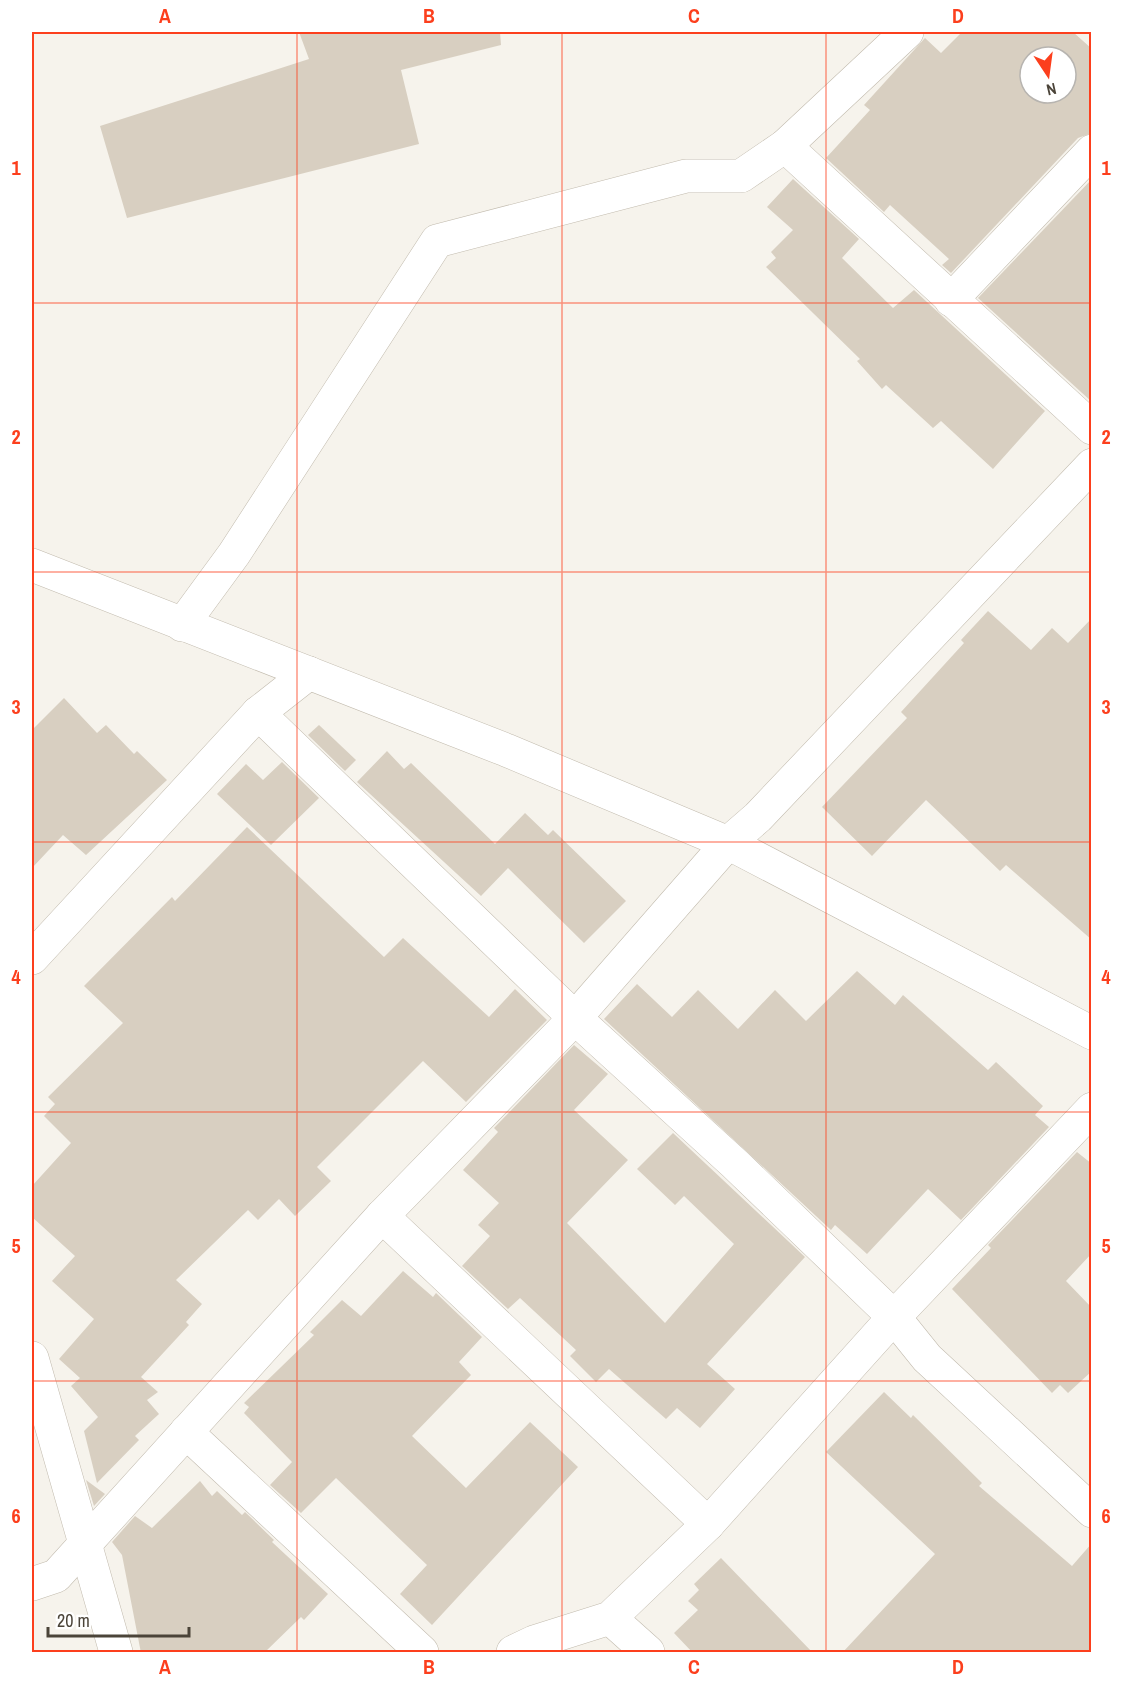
<svg xmlns="http://www.w3.org/2000/svg" width="1123" height="1684" font-family="'Archivo Narrow',sans-serif">
<style>
.building{fill:#d8cfc1;fill-rule:evenodd}
.lines{fill:none;stroke-linecap:round;stroke-linejoin:round}
.minor-casing{stroke:#c2bbae;stroke-width:34}
.minor{stroke:#fff;stroke-width:33}
.grid{fill:none;stroke:#fc3f1d;stroke-width:1.5;stroke-opacity:0.55}
.neatline{fill:none;stroke:#fc3f1d;stroke-width:2}
.grid-label{font-size:20px;text-anchor:middle;font-weight:bold;fill:#fc3f1d}
</style>
<rect width="100%" height="100%" fill="#f6f3ec"/>
<!-- building -->
<g class="building">
<path d="M299 32H500L501 45 401 70 419 144 127 218 100 126 309 59Z"/>
<path d="M962 32H1073L1092 49V133L1078 138 951 273 942 265 949 259 890 205 884 212 826 158 870 110 864 105 925 38 941 53ZM1030 57H1066V93H1030Z"/>
<path d="M793 179 859 239 842 258 893 308 914 290 1045 411 993 469 941 421 933 428 886 385 882 389 857 361 860 359 766 267 776 258 771 252 793 230 767 207Z"/>
<path d="M1092 179V402L978 298Z"/>
<path d="M988 611 1031 650 1052 628 1068 643 1092 618V940L1006 865 1000 871 926 800 872 856 822 807 907 718 901 712 964 643 961 640Z"/>
<path d="M64 698 97 733 106 725 134 754 137 751 167 780 86 855 63 835 32 868V730Z"/>
<path d="M319 725 356 760 345 771 308 735Z"/>
<path d="M387 751 404 769 411 763 495 844 525 813 548 835 553 830 626 901 584 943 508 868 481 896 357 782Z"/>
<path d="M282 762 319 798 271 845 217 794 246 764 263 780Z"/>
<path d="M247 827 384 957 403 938 489 1017 515 989 547 1020 466 1102 423 1061 317 1167 331 1181 295 1216 279 1199 258 1220 248 1210 176 1280 202 1304 186 1322 189 1325 141 1377 158 1392 147 1400 159 1414 135 1436 139 1440 97 1483 84 1431 98 1417 71 1386 80 1378 59 1359 94 1319 52 1281 75 1256 32 1217V1186L71 1143 44 1116 55 1104 48 1097 123 1023 84 986 172 897 175 901Z"/>
<path d="M857 971 895 1005 903 995 988 1070 996 1062 1043 1106 1035 1115 1049 1127 961 1220 928 1189 867 1254 835 1225 831 1230 604 1019 637 984 672 1017 698 990 738 1029 775 990 806 1021Z"/>
<path d="M574 1045 608 1074 574 1110 628 1160 567 1223 665 1323 734 1244 684 1196 675 1205 637 1169 673 1133 805 1257 707 1364 735 1389 700 1428 677 1408 666 1419 609 1369 596 1382 570 1356 576 1350 520 1298 508 1309 462 1266 490 1236 478 1225 499 1203 463 1170 498 1132 494 1128Z"/>
<path d="M1077 1152 1092 1164V1253L1066 1281 1092 1308V1371L1068 1393 1060 1385 1052 1393 952 1289 991 1248 988 1245Z"/>
<path d="M403 1271 433 1297 436 1293 482 1337 459 1362 471 1375 412 1436 466 1488 530 1422 578 1467 432 1625 400 1594 427 1565 336 1478 301 1513 270 1485 292 1462 244 1413 249 1407 244 1403 314 1335 310 1332 342 1300 361 1316Z"/>
<path d="M884 1392 911 1418 913 1415 982 1483 979 1486 1072 1566 1092 1543V1653H842L935 1554 826 1452Z"/>
<path d="M86 1480 105 1494 94 1506Z"/>
<path d="M200 1481 212 1496 217 1491 242 1515 245 1512 274 1540 272 1542 328 1594 304 1620 301 1617 264 1653H141L122 1555 112 1542 135 1516 152 1528Z"/>
<path d="M721 1558 813 1653H693L674 1633 698 1610 688 1601 699 1590 694 1584Z"/>
</g>
<g class="lines">
<!-- minor casing -->
<g class="minor-casing">
<g id="minor">
<path d="M785 146 1092 428"/>
<path d="M951 300 1092 151"/>
<path d="M32 565 506 750 728 843 1092 1033"/>
<path d="M182 625 234 554 437 241 686 176H741L785 146 907 32"/>
<path d="M258 713 575 1018 735 1164 894 1317 927 1358 1092 1511"/>
<path d="M32 958 258 713 309 673"/>
<path d="M382 1216 708 1524"/>
<path d="M32 1358 116 1652"/>
<path d="M186 1432 422 1652"/>
<path d="M32 1584 56 1576 382 1216 575 1018 728 843 758 817 1092 465"/>
<path d="M610 1618 648 1652"/>
<path d="M513 1652 534 1642 610 1618 708 1524 894 1317 1092 1109"/>
</g>
</g>
<!-- minor -->
<use href="#minor" class="minor"/>
</g>
<!-- grid -->
<path class="grid" d="M297 32V1652M562 32V1652M826 32V1652M32 303H1092M32 572H1092M32 842H1092M32 1112H1092M32 1381H1092"/>
<!-- border -->
<rect width="1123" height="1684" fill="none" stroke="#ffffff" stroke-width="66"/>
<!-- north arrow -->
<g transform="translate(1048 75) rotate(167)"><circle r="28" fill="#ffffff" stroke="#b7b4b0" stroke-width="1.5"/>
<path d="M0-4.5L10 22L0 15L-10 22Z" fill="#fc3f1d"/>
<text y="-9" font-size="16" font-weight="bold" text-anchor="middle" fill="#4b4439">N</text>
</g>
<!-- scale -->
<path d="M48 1627v9h141v-9" fill="none" stroke="#4b4439" stroke-width="3"/>
<text x="57" y="1627" font-size="18" fill="#4b4439" stroke="#ffffff" stroke-width="4.5" paint-order="stroke">20 m</text>
<rect x="33" y="33" width="1057" height="1618" class="neatline"/>
<g class="grid-label">
<text x="165" y="23">A</text>
<text x="429" y="23">B</text>
<text x="694" y="23">C</text>
<text x="958" y="23">D</text>
<text x="16" y="175">1</text>
<text x="1106" y="175">1</text>
<text x="16" y="444">2</text>
<text x="1106" y="444">2</text>
<text x="16" y="714">3</text>
<text x="1106" y="714">3</text>
<text x="16" y="984">4</text>
<text x="1106" y="984">4</text>
<text x="16" y="1253">5</text>
<text x="1106" y="1253">5</text>
<text x="16" y="1523">6</text>
<text x="1106" y="1523">6</text>
<text x="165" y="1674">A</text>
<text x="429" y="1674">B</text>
<text x="694" y="1674">C</text>
<text x="958" y="1674">D</text>
</g>
</svg>
